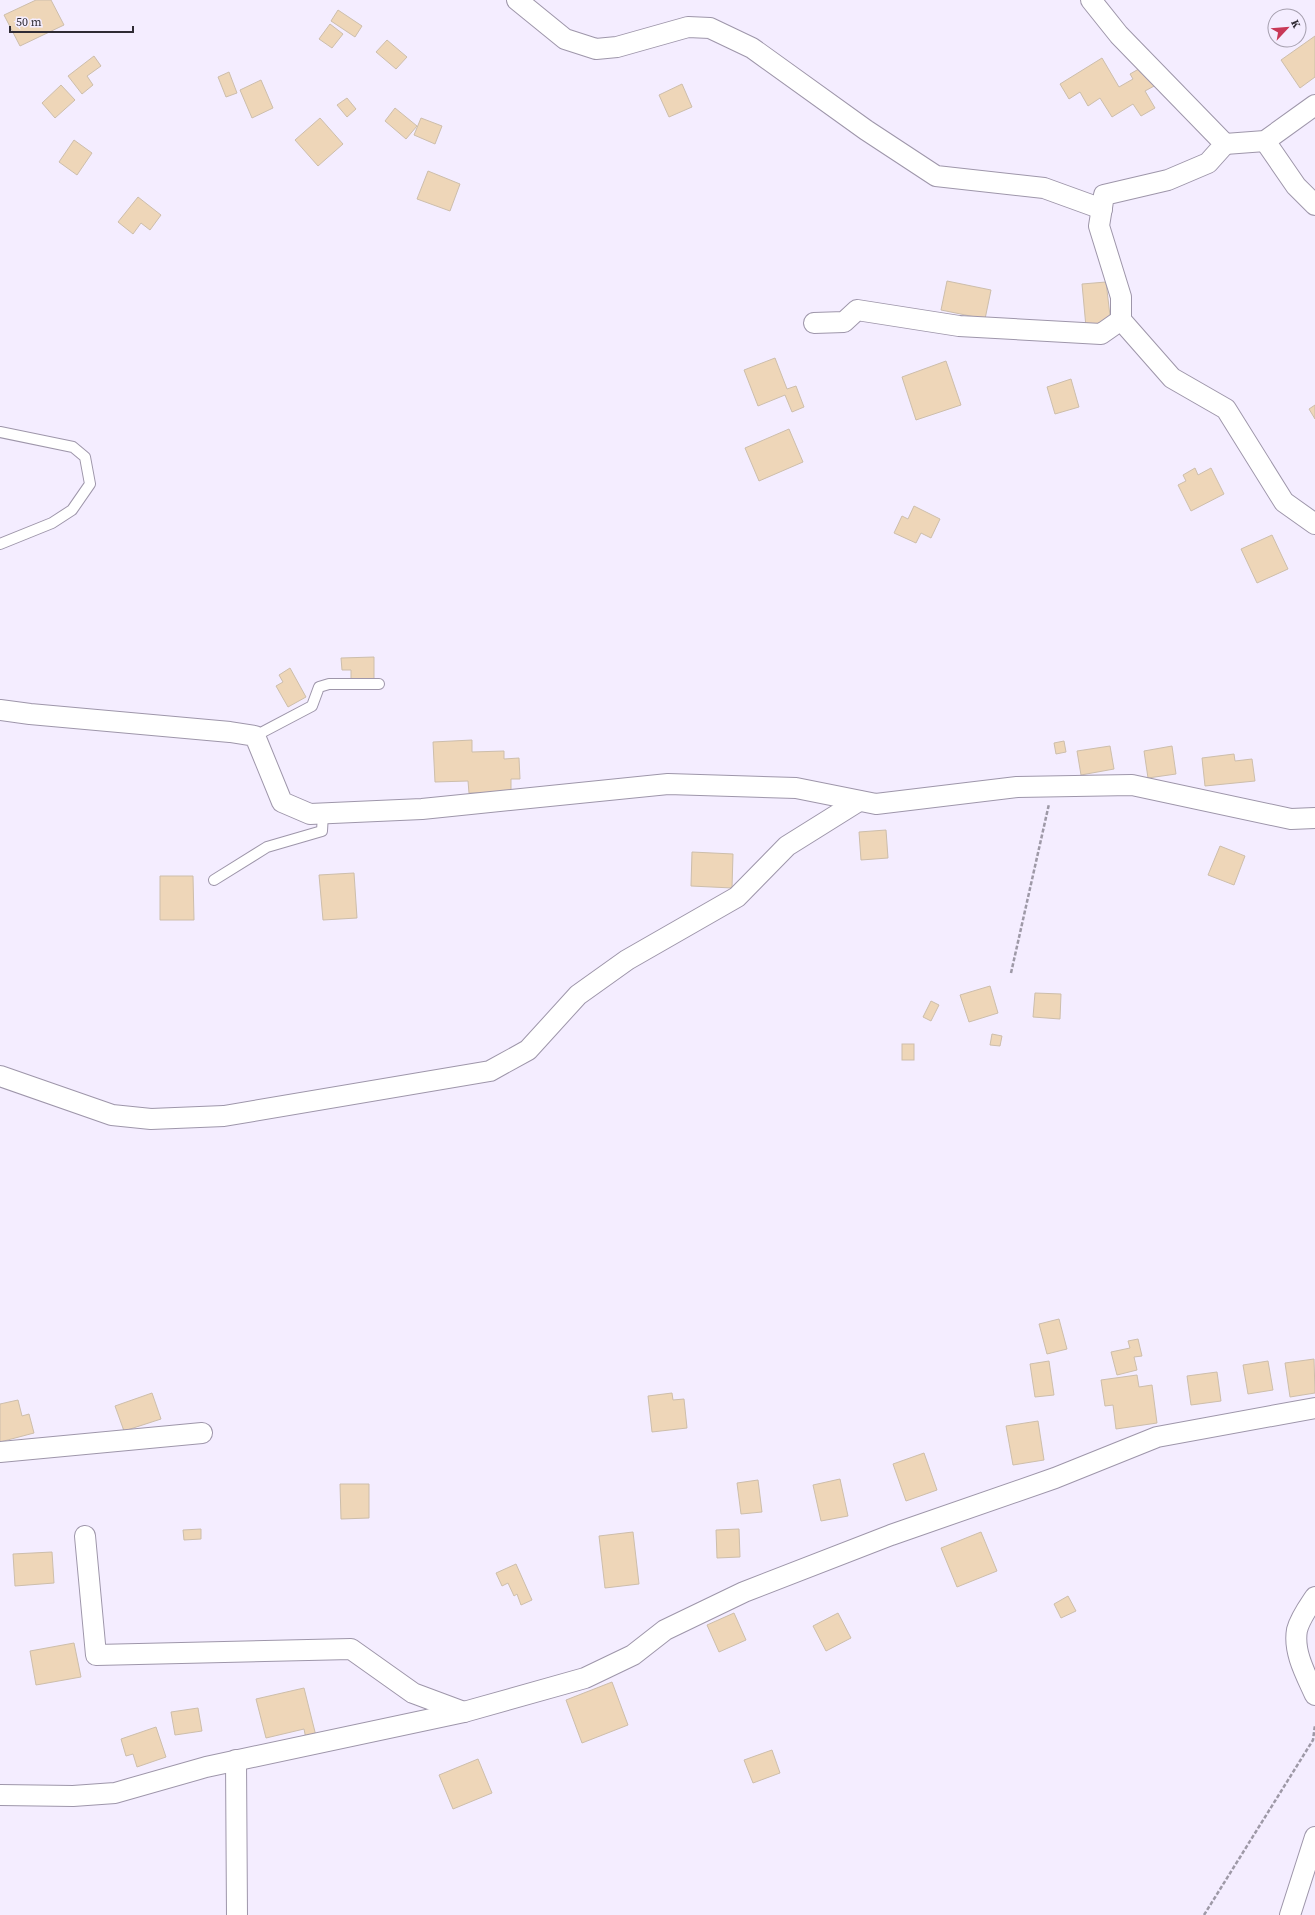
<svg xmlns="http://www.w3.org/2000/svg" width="1315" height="1915" font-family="'Source Serif 4',serif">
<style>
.building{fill:#eed6b8;stroke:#cdbeab}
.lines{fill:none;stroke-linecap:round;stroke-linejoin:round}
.service-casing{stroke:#9e96aa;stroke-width:12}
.minor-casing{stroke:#9e96aa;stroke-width:22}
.path{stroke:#9e99a7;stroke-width:2.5;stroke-dasharray:4 2;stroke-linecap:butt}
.service{stroke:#fff;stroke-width:10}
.minor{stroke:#fff;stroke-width:20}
</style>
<rect width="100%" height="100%" fill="#f4edff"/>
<!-- building -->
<g class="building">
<path d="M36 0H51L64 25 20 46 4 15Z"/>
<path d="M338 10 362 26 355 37 331 21Z"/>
<path d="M330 24 343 34 332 48 319 39Z"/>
<path d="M1315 36V77L1300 88 1281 60Z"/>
<path d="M387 40 407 57 396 69 376 52Z"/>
<path d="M94 56 101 66 87 76 93 85 82 94 68 76Z"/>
<path d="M1102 58 1119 87 1133 79 1130 74 1144 66 1156 85 1145 91 1155 108 1141 116 1133 104 1112 117 1100 98 1088 106 1080 92 1069 99 1060 84Z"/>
<path d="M229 72 237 93 226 97 218 77Z"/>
<path d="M261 80 273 108 252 118 240 90Z"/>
<path d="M682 84 692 107 669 117 659 95Z"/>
<path d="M61 85 75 100 55 118 42 103Z"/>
<path d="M347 98 356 109 347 117 337 105Z"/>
<path d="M395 108 417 126 406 139 385 121Z"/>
<path d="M320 118 343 144 318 166 295 140Z"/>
<path d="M421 118 442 126 435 144 414 135Z"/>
<path d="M74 140 92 153 77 175 59 162Z"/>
<path d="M428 171 460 184 450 211 417 199Z"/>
<path d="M138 197 161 215 150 230 141 223 133 234 118 222Z"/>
<path d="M947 281 991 290 985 319 941 310Z"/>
<path d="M1106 282 1111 324 1086 327 1082 284Z"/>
<path d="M775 358 787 389 796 386 804 407 792 412 785 395 758 406 744 370Z"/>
<path d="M946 361 961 405 916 420 902 377Z"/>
<path d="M1071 379 1079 407 1055 414 1047 387Z"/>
<path d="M1315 405V419L1309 409Z"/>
<path d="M789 429 803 462 759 481 745 448Z"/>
<path d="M1195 468 1198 475 1211 468 1224 494 1191 511 1178 485 1186 481 1183 475Z"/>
<path d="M914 506 940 519 931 538 921 533 916 543 894 533 902 516 908 519Z"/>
<path d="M1272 535 1288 569 1257 583 1241 549Z"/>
<path d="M374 657V681L351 682V670H342L341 658Z"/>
<path d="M290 668 306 697 288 707 276 686 283 682 279 675Z"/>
<path d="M472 740V752L504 751V759L519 758 520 779H511V792L469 793 468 781 435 782 433 742Z"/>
<path d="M1064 741 1066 752 1056 754 1054 743Z"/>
<path d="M1110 746 1114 769 1081 775 1077 751Z"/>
<path d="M1172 746 1176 774 1148 778 1144 751Z"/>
<path d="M1234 754 1235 761 1252 759 1255 781 1205 786 1202 758Z"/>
<path d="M886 830 888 858 861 860 859 832Z"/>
<path d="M1220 846 1245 856 1234 885 1208 875Z"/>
<path d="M692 852 733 854 732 888 691 886Z"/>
<path d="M354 873 357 918 323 920 319 875Z"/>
<path d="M160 876H193L194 920H160Z"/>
<path d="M990 986 998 1013 969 1022 960 995Z"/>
<path d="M1035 993 1061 994 1060 1019 1033 1017Z"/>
<path d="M931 1001 939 1005 931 1021 923 1017Z"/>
<path d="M992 1034 1002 1036 1000 1046 990 1045Z"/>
<rect x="902" y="1044" width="12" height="16"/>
<path d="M1059 1319 1067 1349 1047 1354 1039 1324Z"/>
<path d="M1138 1339 1142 1356 1134 1357 1137 1370 1117 1375 1111 1352 1130 1348 1128 1341Z"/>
<path d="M1314 1359 1315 1393 1290 1397 1285 1363Z"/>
<path d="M1049 1361 1054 1395 1035 1397 1030 1364Z"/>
<path d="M1268 1361 1273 1390 1248 1394 1243 1365Z"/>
<path d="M1217 1372 1221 1401 1191 1405 1187 1376Z"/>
<path d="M1137 1375 1139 1387 1152 1385 1157 1423 1116 1429 1113 1405 1105 1406 1101 1380Z"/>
<path d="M152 1393 161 1419 124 1431 115 1406Z"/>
<path d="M672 1393 673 1400 684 1399 687 1428 652 1432 648 1396Z"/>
<path d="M18 1400 22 1416 29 1414 34 1433 0 1442V1404Z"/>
<path d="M1038 1421 1044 1460 1013 1465 1006 1426Z"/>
<path d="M924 1453 937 1490 906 1501 893 1464Z"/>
<path d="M840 1479 848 1516 821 1521 813 1485Z"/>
<path d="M758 1480 762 1512 741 1514 737 1483Z"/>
<path d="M340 1484H369V1518L341 1519Z"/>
<path d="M201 1529V1539L184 1540 183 1530Z"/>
<path d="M739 1529 740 1557 717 1558 716 1530Z"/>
<path d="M633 1532 639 1584 605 1588 599 1536Z"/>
<path d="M981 1532 997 1571 957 1587 941 1548Z"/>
<path d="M52 1552 54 1583 15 1586 13 1554Z"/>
<path d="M516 1564 532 1600 521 1605 517 1594 514 1596 508 1583 502 1586 496 1573Z"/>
<path d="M1068 1596 1076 1611 1061 1618 1054 1604Z"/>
<path d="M734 1613 746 1640 719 1652 707 1625Z"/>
<path d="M838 1613 851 1638 826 1651 813 1626Z"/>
<path d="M74 1643 81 1677 36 1685 30 1651Z"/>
<path d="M612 1682 628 1725 582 1743 566 1700Z"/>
<path d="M304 1688 316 1736 306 1739 304 1729 266 1738 256 1699Z"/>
<path d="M198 1708 202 1731 175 1735 171 1712Z"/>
<path d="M156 1727 166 1757 137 1767 133 1754 126 1756 121 1739Z"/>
<path d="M772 1750 780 1773 753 1783 744 1760Z"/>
<path d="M478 1759 492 1793 453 1809 439 1775Z"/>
</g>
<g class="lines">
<!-- service casing -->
<g class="service-casing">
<g id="service">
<path d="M0 432 73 447 85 457 90 484 72 510 52 523 0 544"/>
<path d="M255 736 312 706 319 687 329 684H379"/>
<path d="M214 880 267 847 322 831 323 814"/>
</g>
</g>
<!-- minor casing -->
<g class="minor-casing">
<g id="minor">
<path d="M517 0 565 39 596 49 617 47 688 27 710 28 752 48 866 130 936 176 1044 188 1102 209"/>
<path d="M1265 141 1296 186 1315 205"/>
<path d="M1225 144 1265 141 1315 105"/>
<path d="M1121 320 1172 378 1226 409 1284 502 1315 524"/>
<path d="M814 323 844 322 857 310 959 326 1101 334 1121 320V297L1099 226 1104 195 1168 180 1208 163 1225 144 1119 35 1091 0"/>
<path d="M0 710 30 714 230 732 255 736 282 802 310 814 422 809 668 784 796 788 876 804 1017 787 1132 785 1291 819 1315 818"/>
<path d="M0 1076 112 1115 151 1119 224 1116 490 1071 528 1050 578 995 627 960 737 897 787 846 859 801"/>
<path d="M0 1452 202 1433"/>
<path d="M85 1536 96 1655 351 1649 413 1693 464 1712"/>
<path d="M1315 1597C1309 1606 1300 1618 1297 1630 1293 1652 1306 1675 1315 1695"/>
<path d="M236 1760 237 1915"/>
<path d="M0 1795 73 1796 115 1793 206 1767 464 1712 585 1678 633 1655 665 1630 744 1592 891 1535 1055 1478 1157 1437 1315 1408"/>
<path d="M1290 1915 1315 1837"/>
</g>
</g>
<!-- path -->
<g class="path">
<path d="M1011 973 1049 804"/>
<path d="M1204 1915 1313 1740 1315 1725"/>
</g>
<!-- service -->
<use href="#service" class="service"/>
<!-- minor -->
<use href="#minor" class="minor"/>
</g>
<!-- north arrow -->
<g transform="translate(1287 28) rotate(64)"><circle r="19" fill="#f4edff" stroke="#a59fae"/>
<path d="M0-3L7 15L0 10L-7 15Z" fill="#c83857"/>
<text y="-6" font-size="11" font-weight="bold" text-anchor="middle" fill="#2f2b34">K</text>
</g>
<!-- scale -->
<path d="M10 26v6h123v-6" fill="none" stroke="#2f2b34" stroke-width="2"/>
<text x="16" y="26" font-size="12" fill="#2f2b34" stroke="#f4edff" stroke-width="3" paint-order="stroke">50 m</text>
</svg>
